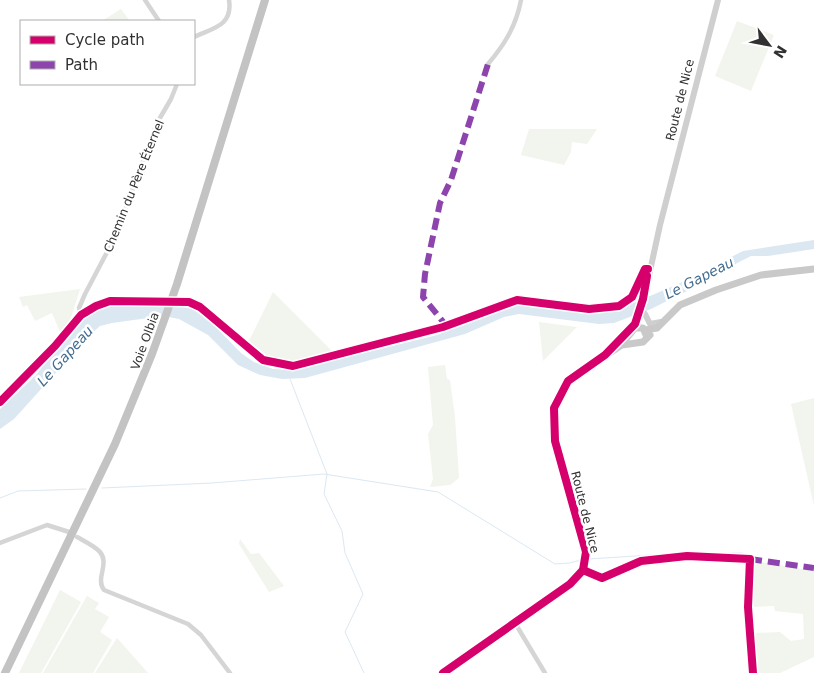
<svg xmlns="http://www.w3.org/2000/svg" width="814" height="673" font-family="'DejaVu Sans',sans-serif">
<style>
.green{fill:#f1f5ee}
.water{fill:#dce8f1}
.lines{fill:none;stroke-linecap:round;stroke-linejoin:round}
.stream{stroke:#dce8f1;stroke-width:1}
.street{stroke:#d5d5d5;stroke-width:4.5}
.secondary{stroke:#cfcfcf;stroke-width:6}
.primary{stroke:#c9c9c9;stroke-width:7}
.highway{stroke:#c3c3c3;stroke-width:8}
.quiet{stroke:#8e44ad;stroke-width:6;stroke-dasharray:12 6;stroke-linecap:butt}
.cycleway-casing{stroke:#fff;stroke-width:11}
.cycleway{stroke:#d6006c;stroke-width:8}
.labels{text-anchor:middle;stroke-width:5;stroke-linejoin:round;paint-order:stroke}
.street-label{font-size:12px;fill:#313131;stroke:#fff}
.water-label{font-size:14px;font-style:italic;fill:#416c90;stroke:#fff}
</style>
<rect width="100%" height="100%" fill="#fff"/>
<!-- green -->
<g class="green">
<path d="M121 9 130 21H102Z"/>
<path d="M737 21 774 35 751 91 715 76Z"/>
<path d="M529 129H597L587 144 572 142 571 152 564 165 521 155Z"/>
<path d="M80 289 70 321 60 332 52 313 35 321 27 305 23 307 19 297Z"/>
<path d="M273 292 333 352 291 362 270 358 249 341Z"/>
<path d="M539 322 577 327 543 361Z"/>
<path d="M445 365 447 379 450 380 455 417 459 478 450 485 430 487 433 479 428 434 433 425 428 367Z"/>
<path d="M814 398V506L791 404Z"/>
<path d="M240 539 251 554 259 553 284 586 269 592 239 544Z"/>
<path d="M754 561 814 571V657L780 673H758L753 633 780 632 791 641 804 639 803 614 775 611 774 606 750 607Z"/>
<path d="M60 590 81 602 41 673H19Z"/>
<path d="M87 596 99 603 95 609 109 617 100 632 112 640 93 673H43Z"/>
<path d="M117 638 148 673H95Z"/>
</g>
<!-- water -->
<path class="water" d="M814 240V249L768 256H751L737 263 729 270 651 309 614 323 599 324 519 314 504 317 465 334 305 378 282 379 260 375 238 365 208 335 179 319 163 316 112 323 100 326 90 335 14 419 0 429V409L36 375 80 319 108 305 168 303 192 309 209 320 241 353 254 362 273 369 295 370 437 335 514 305 590 313 615 311 678 284 743 251Z"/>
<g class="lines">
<!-- stream -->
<g class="stream">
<path d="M290 379 327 474 324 494 342 531 345 553 363 594 345 632 364 673"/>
<path d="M102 488 212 483 324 474 438 492 555 564 569 563 582 560"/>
<path d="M0 498 18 491 86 489"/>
<path d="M670 554 742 553 750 557"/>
<path d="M589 559 666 554"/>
<path d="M748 562 745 631 751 672"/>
</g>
<!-- street -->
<g class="street">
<path d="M145 0 159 21"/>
<path d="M194 37C213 28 233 26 229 0"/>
<path d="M488 64C505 44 516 26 521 0"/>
<path d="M81 315 79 308 85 294 115 237 157 123 171 99 177 84"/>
<path d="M0 402 55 346 81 315 96 306 110 301 189 302 200 307 263 360 293 366 443 327 517 300 589 309 619 306 632 297 645 269H651"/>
<path d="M77 537C84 541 95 546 100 552 110 564 95 578 104 590L188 624 201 635 230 673"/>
<path d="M0 543 47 525 69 532"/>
<path d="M583 570 602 578 641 561 687 556 750 559 748 607 753 673"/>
<path d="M515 623 545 673"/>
</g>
<!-- secondary -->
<g class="secondary">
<path d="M645 314 650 324 661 322"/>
<path d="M635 328 640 317 660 225 718 0"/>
</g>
<!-- primary -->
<g class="primary">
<path d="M646 330 657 328 680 305 716 290 761 275 814 269"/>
<path d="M622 345 643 342 650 335"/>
<path d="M443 673 570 584 583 570 586 552 555 441 554 408 568 381 620 346 635 328H643L647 337"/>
</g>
<!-- highway -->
<path class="highway" d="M5 673 115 444 152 354 177 284 265 0"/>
<!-- quiet -->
<g class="quiet">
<path d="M450 325 444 323 423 297 425 274 440 203 451 180 488 64"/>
<path d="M750 559 814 568"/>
</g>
<!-- cycleway casing -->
<g class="cycleway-casing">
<g id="cycleway">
<path d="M0 402 55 346 81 315 96 306 110 301 189 302 200 307 263 360 293 366 443 327 517 300 589 309 619 306 632 297 645 269H648"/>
<path d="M583 570 602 578 641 561 687 556 750 559 748 607 753 673"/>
<path d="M443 673 570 584 583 570 586 552 555 441 554 408 568 381 605 355 635 324 643 299 647 276"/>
</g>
</g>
<!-- cycleway -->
<use href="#cycleway" class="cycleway"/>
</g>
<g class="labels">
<!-- street labels -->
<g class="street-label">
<text transform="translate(680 100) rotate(-76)" y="4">Route de Nice</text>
<text transform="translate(134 186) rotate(-68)" y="4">Chemin du Père Éternel</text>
<text transform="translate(145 341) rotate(-70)" y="4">Voie Olbia</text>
<text transform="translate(585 512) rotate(76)" y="4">Route de Nice</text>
</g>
<!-- water labels -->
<g class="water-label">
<text transform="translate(699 278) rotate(-27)" y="5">Le Gapeau</text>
<text transform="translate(65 356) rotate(-48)" y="5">Le Gapeau</text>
</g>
</g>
<!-- legend -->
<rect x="20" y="20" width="175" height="65" fill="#ffffff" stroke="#adadad"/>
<rect x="30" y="36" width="25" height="8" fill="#d6006c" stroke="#adadad"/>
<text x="65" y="45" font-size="15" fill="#313131">Cycle path</text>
<rect x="30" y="61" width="25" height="8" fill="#8e44ad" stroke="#adadad"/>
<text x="65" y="70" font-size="15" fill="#313131">Path</text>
<!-- north arrow -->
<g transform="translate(769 45) rotate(122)" stroke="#ffffff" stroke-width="4" paint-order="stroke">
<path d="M0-4L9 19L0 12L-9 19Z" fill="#313131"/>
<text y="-8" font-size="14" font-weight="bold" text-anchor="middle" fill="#313131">N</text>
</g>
</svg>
